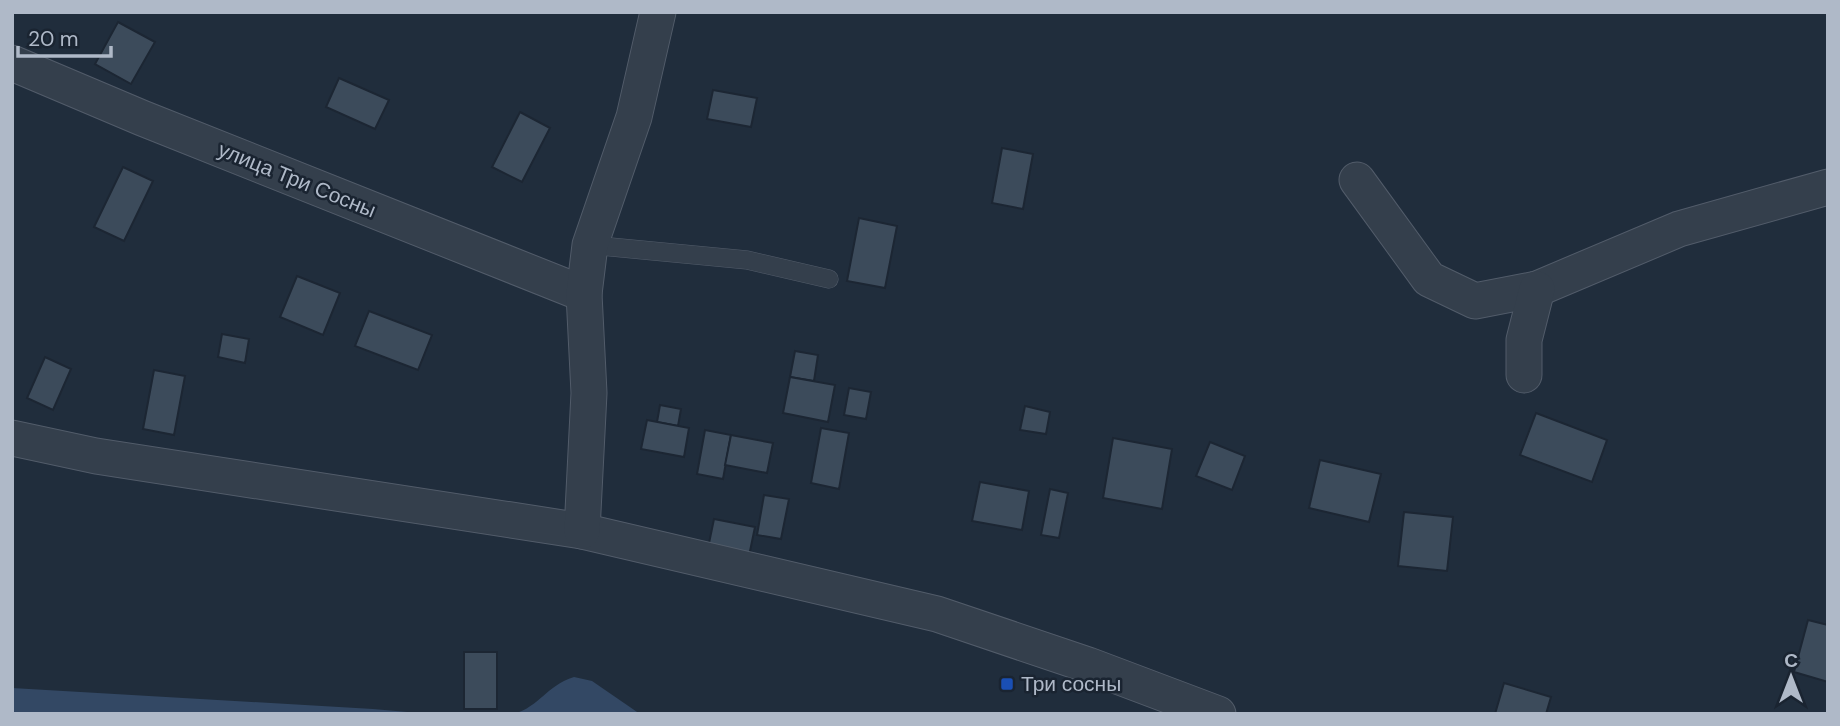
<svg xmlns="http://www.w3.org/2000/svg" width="1840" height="726" font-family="'DM Sans',sans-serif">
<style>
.water{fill:#334864}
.building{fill:#3c4b5b;stroke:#1c2633;stroke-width:2}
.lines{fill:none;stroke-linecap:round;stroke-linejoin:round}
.service-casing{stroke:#525c6a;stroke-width:19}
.minor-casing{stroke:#525c6a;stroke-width:37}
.service{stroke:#343f4c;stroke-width:18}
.minor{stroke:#343f4c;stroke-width:35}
.transit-dot{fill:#1a4fb4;stroke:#1a2431;stroke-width:2.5}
.labels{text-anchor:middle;stroke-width:5;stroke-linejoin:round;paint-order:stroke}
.street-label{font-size:21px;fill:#afb9c8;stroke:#1a2431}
.poi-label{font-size:21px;fill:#afb9c8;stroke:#1a2431;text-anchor:start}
</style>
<rect width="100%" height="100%" fill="#202d3c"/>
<!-- water -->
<g class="water">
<path d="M574 677 592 681 640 714H514C540 706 546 686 574 677Z"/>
<path d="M12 688 373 709 430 714H12Z"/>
</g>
<!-- building -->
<g class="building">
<path d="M118 22 155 42 131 84 95 64Z"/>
<path d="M339 78 389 100 375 129 326 107Z"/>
<path d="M713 90 757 98 751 127 707 119Z"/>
<path d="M520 112 550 128 522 182 492 167Z"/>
<path d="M1002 148 1033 154 1023 209 992 203Z"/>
<path d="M123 167 153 181 124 241 94 227Z"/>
<path d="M859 218 897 226 885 288 847 281Z"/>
<path d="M297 276 340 293 323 335 280 317Z"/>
<path d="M369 311 432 335 418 370 355 346Z"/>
<path d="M222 334 249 339 245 363 218 357Z"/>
<path d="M795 351 818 355 814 381 790 377Z"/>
<path d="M45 357 71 369 53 410 27 398Z"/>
<path d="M154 370 185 376 174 435 143 429Z"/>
<path d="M790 377 835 385 828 422 783 413Z"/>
<path d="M849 388 871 392 866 419 844 415Z"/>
<path d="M660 405 681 409 678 426 657 422Z"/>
<path d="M1025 406 1050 412 1046 434 1020 430Z"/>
<path d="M1536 413 1607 440 1592 482 1520 455Z"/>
<path d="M647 420 689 428 684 457 641 449Z"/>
<path d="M821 428 849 433 839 489 811 483Z"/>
<path d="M705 430 731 435 723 479 697 474Z"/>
<path d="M731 435 773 443 767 473 725 465Z"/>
<path d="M1113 438 1172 449 1162 509 1103 498Z"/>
<path d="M1210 442 1245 456 1232 490 1196 476Z"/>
<path d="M1320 460 1381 474 1369 522 1309 508Z"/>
<path d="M980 482 1029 491 1022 530 972 521Z"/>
<path d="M1050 489 1068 493 1059 538 1041 535Z"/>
<path d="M764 495 789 499 781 539 757 535Z"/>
<path d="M1404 512 1453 517 1447 571 1398 566Z"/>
<path d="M714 519 755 527 749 556 708 548Z"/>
<path d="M1808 620 1828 625V682L1794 672Z"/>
<rect x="464" y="652" width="33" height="57"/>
<path d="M1504 683 1551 697 1546 714H1495Z"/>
</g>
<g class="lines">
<!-- service casing -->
<g class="service-casing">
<path id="service" d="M590 245 747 260 829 279"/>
</g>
<!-- minor casing -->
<g class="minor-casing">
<g id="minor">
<path d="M12 63 142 118 584 294"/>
<path d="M1357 180 1429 279 1475 301 1537 289 1679 229 1828 187"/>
<path d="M1524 375V340L1537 289"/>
<path d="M12 438 96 456 582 531 937 614 1088 665 1218 714"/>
<path d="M582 531 589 393 584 294 590 245 634 117 658 12"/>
</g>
</g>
<!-- service -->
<use href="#service" class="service"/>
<!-- minor -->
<use href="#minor" class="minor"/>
</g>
<!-- markers -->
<rect class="transit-dot" x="1000" y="677" width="14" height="14" rx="3.5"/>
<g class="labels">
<!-- street labels -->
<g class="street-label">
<text transform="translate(297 180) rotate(22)" y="7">улица Три Сосны</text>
</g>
<!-- poi labels -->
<g class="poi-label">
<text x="1021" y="691">Три сосны</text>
</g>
</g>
<!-- border -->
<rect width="1840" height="726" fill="none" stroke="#afb9c8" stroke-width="28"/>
<!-- north arrow -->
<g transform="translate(1791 677)" stroke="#1a2431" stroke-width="5" paint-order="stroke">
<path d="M0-5L12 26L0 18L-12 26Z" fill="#afb9c8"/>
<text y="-10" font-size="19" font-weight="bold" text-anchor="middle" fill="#afb9c8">С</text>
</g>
<!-- scale -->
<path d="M18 46v10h93v-10" fill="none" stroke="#afb9c8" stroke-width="3.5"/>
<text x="28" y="46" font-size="21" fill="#afb9c8" stroke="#1a2431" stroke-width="5" paint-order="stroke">20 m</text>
</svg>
